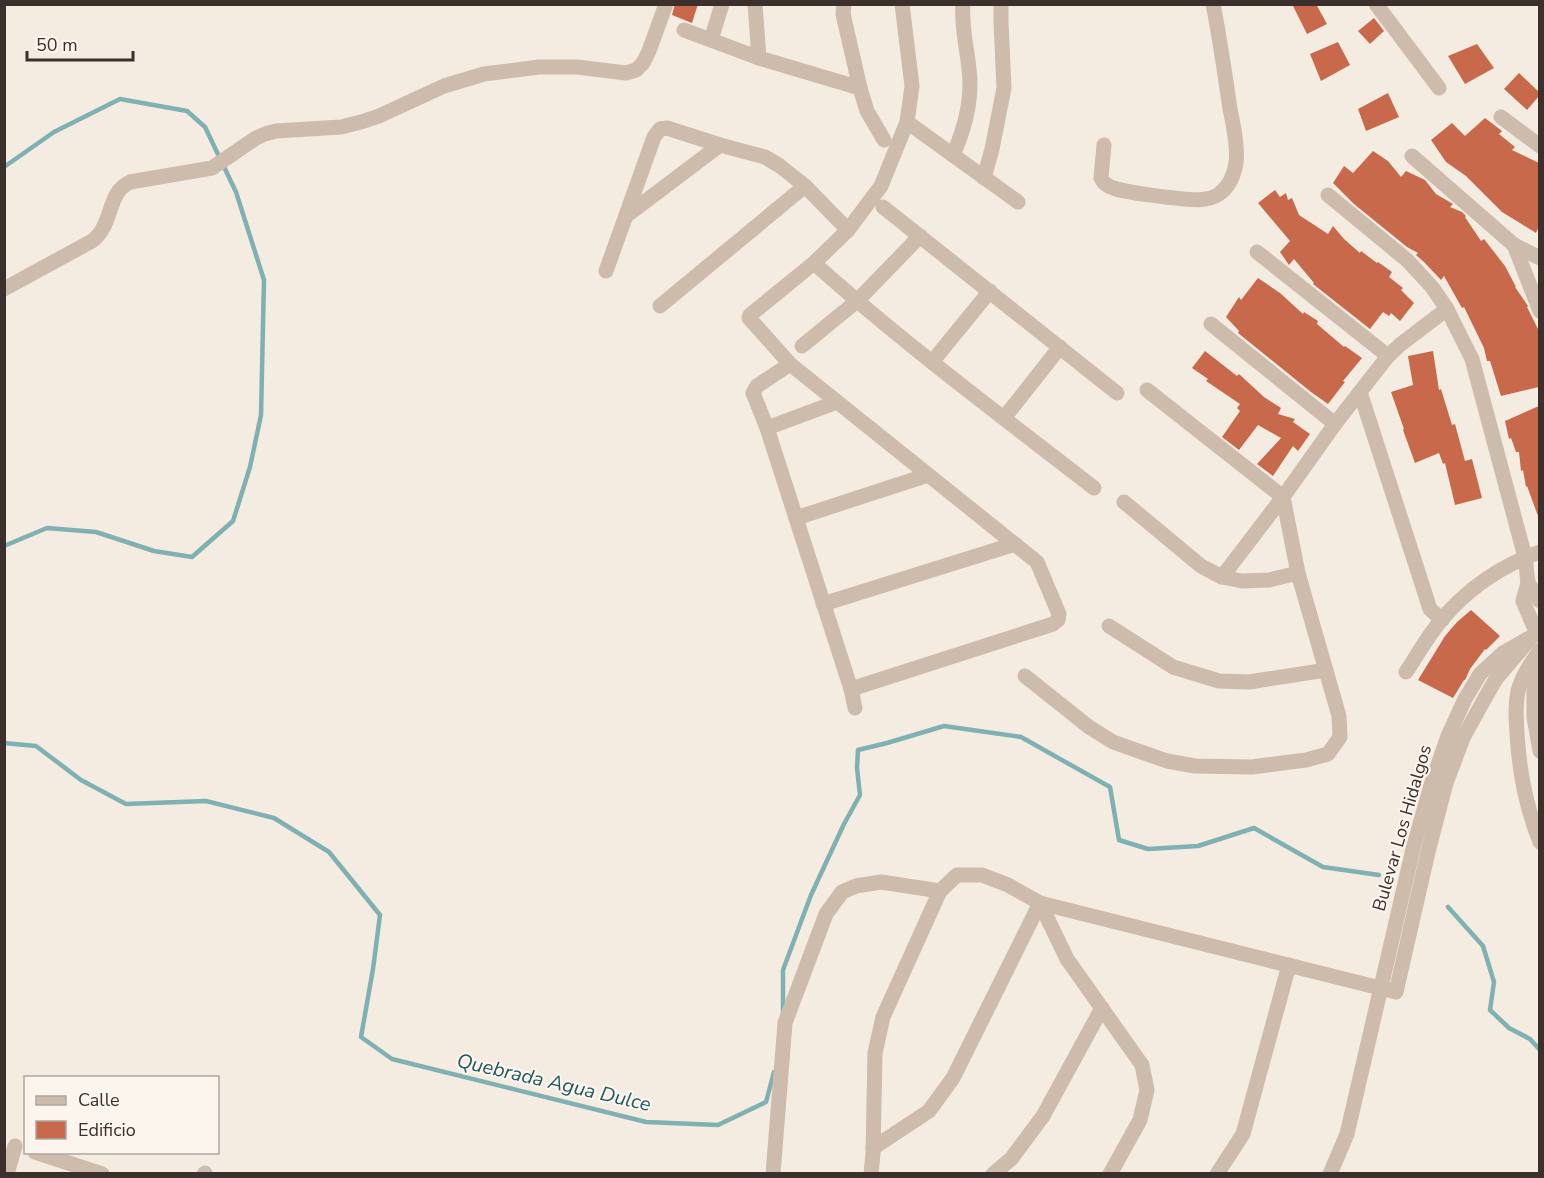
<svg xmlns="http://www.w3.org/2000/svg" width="1544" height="1178" font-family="'Nunito Sans',sans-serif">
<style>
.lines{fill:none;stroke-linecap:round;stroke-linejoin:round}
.stream{stroke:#7fb0b2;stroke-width:4.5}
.building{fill:#c8694b}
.minor{stroke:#cdbbac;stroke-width:15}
.labels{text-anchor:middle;stroke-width:4.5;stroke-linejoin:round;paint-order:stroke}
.street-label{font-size:18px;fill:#3b302b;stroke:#fbf5ee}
.water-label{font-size:20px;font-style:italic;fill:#1f5a5e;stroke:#fbf5ee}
</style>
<rect width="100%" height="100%" fill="#f4ebe1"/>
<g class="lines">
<!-- stream -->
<g class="stream">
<path d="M4 167 54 132 120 99 187 111 205 127 236 192 264 280 261 415 250 467 233 521 192 557 154 551 96 532 47 528 4 546"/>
<path d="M4 743 36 746 81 780 126 804 206 801 274 818 329 852 380 915 373 969 361 1037 392 1059 646 1122 718 1125 766 1102 774 1072"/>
<path d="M1448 907 1483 946 1494 982 1490 1010 1509 1028 1530 1039 1540 1050"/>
<path d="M783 1014V970L811 895 844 824 860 795 857 768 858 750 887 743 944 726 1021 737 1110 787 1119 840 1148 849 1198 846 1254 828 1323 867 1379 875"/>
</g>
</g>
<!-- building -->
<g class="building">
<path d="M675 4H698L692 23 672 15Z"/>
<path d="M1292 4H1316L1327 24 1307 34Z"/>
<path d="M1374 18 1384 31 1370 44 1358 31Z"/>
<path d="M1338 42 1350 65 1321 81 1310 54Z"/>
<path d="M1477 44 1494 68 1465 84 1448 56Z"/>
<path d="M1519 73 1539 92V96L1527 110 1504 89Z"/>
<path d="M1388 93 1399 117 1366 131 1358 109Z"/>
<path d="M1485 118 1502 131 1499 134 1515 147 1512 150 1539 163V226L1536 233 1502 212 1466 176 1446 162 1431 140 1452 123 1465 136Z"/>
<path d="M1373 151 1388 161 1401 177 1406 171 1425 180 1436 194 1453 204 1450 207 1462 212 1466 216 1465 217 1481 241 1484 239 1505 266 1516 287H1515L1528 306 1527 307 1538 329 1539 336V387L1501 396 1490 361H1487L1484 348 1464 307 1462 308 1444 276 1441 280 1424 262 1416 255 1418 253 1407 247 1354 204 1333 183 1344 166 1353 173Z"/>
<path d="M1275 190 1280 197 1286 193 1288 200 1292 198 1299 215 1328 234 1333 226 1344 239 1360 253 1361 251 1377 263 1378 262 1392 272 1389 277 1403 288 1401 290 1414 303 1400 321 1391 313 1389 316 1383 312 1370 329 1313 284 1314 283 1294 259 1289 265 1280 252 1290 241 1258 203Z"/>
<path d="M1258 278 1280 293 1303 314 1304 312 1318 321 1317 324 1344 347 1345 346 1362 358 1343 381 1345 382 1328 404 1311 392 1238 333 1239 331 1226 317 1239 297 1241 300Z"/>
<path d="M1205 351 1237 376 1239 374 1264 397 1281 408 1278 414 1295 419 1293 422 1310 434 1298 451 1293 446 1273 476 1257 464 1281 438 1258 425 1239 450 1222 437 1240 411 1237 408 1240 404 1206 381 1208 379 1192 368Z"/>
<path d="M1433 351 1439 390 1441 389 1452 425 1455 424 1465 461 1472 459 1482 498 1455 505 1445 463 1443 464 1439 453 1415 463 1403 430 1404 429 1391 392 1413 385 1408 356Z"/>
<path d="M1539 406V515L1538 516 1527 486 1526 487 1523 470 1521 471 1519 452H1516L1511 438 1509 439 1505 421Z"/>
<path d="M1471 610 1500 636 1486 650 1485 649 1470 669 1466 678 1465 680H1464L1453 698 1418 680 1445 636 1457 622Z"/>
</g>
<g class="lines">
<!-- minor -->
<g class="minor">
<path d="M755 4 759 58"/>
<path d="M844 4 843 14 860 88"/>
<path d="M1376 4 1439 88"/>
<path d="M684 30 759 58 860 88 867 111 884 140"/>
<path d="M711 40 722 4"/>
<path d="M1501 117 1540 146"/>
<path d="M907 122 1018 202"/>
<path d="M1104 145 1101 178C1102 180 1105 184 1107 185 1117 192 1152 195 1165 197 1181 198 1205 204 1219 194 1229 187 1234 175 1236 163 1238 150 1233 123 1230 109 1225 74 1220 39 1213 4"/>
<path d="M953 155C965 128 973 100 969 69 967 48 961 26 963 4"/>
<path d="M1412 156 1514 245 1540 311"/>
<path d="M984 178 992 149 1004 88 1001 22V4"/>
<path d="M1328 195 1407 260 1432 287 1447 309 1472 359 1525 557 1528 583 1523 601 1537 634"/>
<path d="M883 207 1117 393"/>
<path d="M626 216 720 145"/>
<path d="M1514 245 1540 258"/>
<path d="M1257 252 1388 356"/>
<path d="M814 263C903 343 1000 415 1094 488"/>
<path d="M606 271 654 137 660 129 667 128 720 145 765 157 780 166 805 186 848 230"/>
<path d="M4 289 92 241C114 225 106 193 130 182L212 168 256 138 265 134 276 131 341 127 361 122 379 116 444 86 484 74 539 67H577L626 73 636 70 643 63 649 51 666 4"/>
<path d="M660 306 805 186"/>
<path d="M1211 324 1335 424"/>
<path d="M802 346 857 301 920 236"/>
<path d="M932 362 990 291"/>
<path d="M790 364 757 386 753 393 767 428 851 689 855 708"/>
<path d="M1360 392 1430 609 1442 620"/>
<path d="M1004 418 1060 347"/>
<path d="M767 428 837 402"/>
<path d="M1124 502 1201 566 1222 577 1242 581 1269 580 1298 573"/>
<path d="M796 518 928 475"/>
<path d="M1222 577 1283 497 1335 424 1388 356 1401 344 1447 309"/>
<path d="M1528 583 1540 601"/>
<path d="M823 604 1015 544"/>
<path d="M1109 626 1173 667 1219 681 1249 682 1326 670"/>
<path d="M1540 650C1531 663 1522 676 1518 691 1515 705 1516 719 1517 733 1519 771 1526 807 1540 842"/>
<path d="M1539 656 1534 691V717L1540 751"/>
<path d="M1406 672C1418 654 1429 634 1443 618 1469 588 1503 565 1540 552"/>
<path d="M1025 676 1089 727 1113 742 1167 761 1195 766 1252 767 1306 760 1328 754 1340 737 1339 716 1298 573 1283 497 1147 390"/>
<path d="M851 689 1053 624 1058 620 1059 614 1037 562 790 364 749 318 750 315 814 263 848 230 881 186 907 122 912 86 902 4"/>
<path d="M1040 903 1067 959 1142 1065 1147 1090 1140 1120 1110 1174"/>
<path d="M873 1148 929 1111 953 1078 1040 903"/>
<path d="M35 1152 102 1174"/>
<path d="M7 1174 15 1146"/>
<path d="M204 1174 205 1173"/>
<path d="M773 1174 785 1023 826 914 842 892 856 886 881 882 940 891"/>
<path d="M871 1174 873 1153 875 1053 883 1017 940 891 957 875H982L1008 885 1040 903 1396 992 1428 852 1446 783 1463 738 1485 698 1496 679 1530 639"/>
<path d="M993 1174 1011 1159 1043 1116 1102 1008"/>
<path d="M1217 1174 1243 1134 1289 965"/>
<path d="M1330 1174 1347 1134 1413 849 1431 785 1448 736 1465 699 1480 674 1503 653 1540 632"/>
</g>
</g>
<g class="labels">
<!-- street labels -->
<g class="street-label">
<text transform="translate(1402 828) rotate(-74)" y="6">Bulevar Los Hidalgos</text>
</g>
<!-- water labels -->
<g class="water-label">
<text transform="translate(554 1082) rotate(13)" y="7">Quebrada Agua Dulce</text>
</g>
</g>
<!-- border -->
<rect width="1544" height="1178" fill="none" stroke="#3b302b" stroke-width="12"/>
<!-- legend -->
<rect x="24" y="1076" width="195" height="78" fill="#fbf5ee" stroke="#aea6a0" stroke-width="1.5"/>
<rect x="36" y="1096" width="30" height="9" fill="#cdbbac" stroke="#aea6a0" stroke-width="1.5"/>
<text x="78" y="1106" font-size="18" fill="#3b302b">Calle</text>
<rect x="36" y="1121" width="30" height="18" fill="#c8694b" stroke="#aea6a0" stroke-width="1.5"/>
<text x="78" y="1136" font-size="18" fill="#3b302b">Edificio</text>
<!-- scale -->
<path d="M27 51v9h106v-9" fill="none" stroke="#3b302b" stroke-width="3"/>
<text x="36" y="51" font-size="18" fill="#3b302b" stroke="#fbf5ee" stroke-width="4.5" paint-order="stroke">50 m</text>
</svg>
